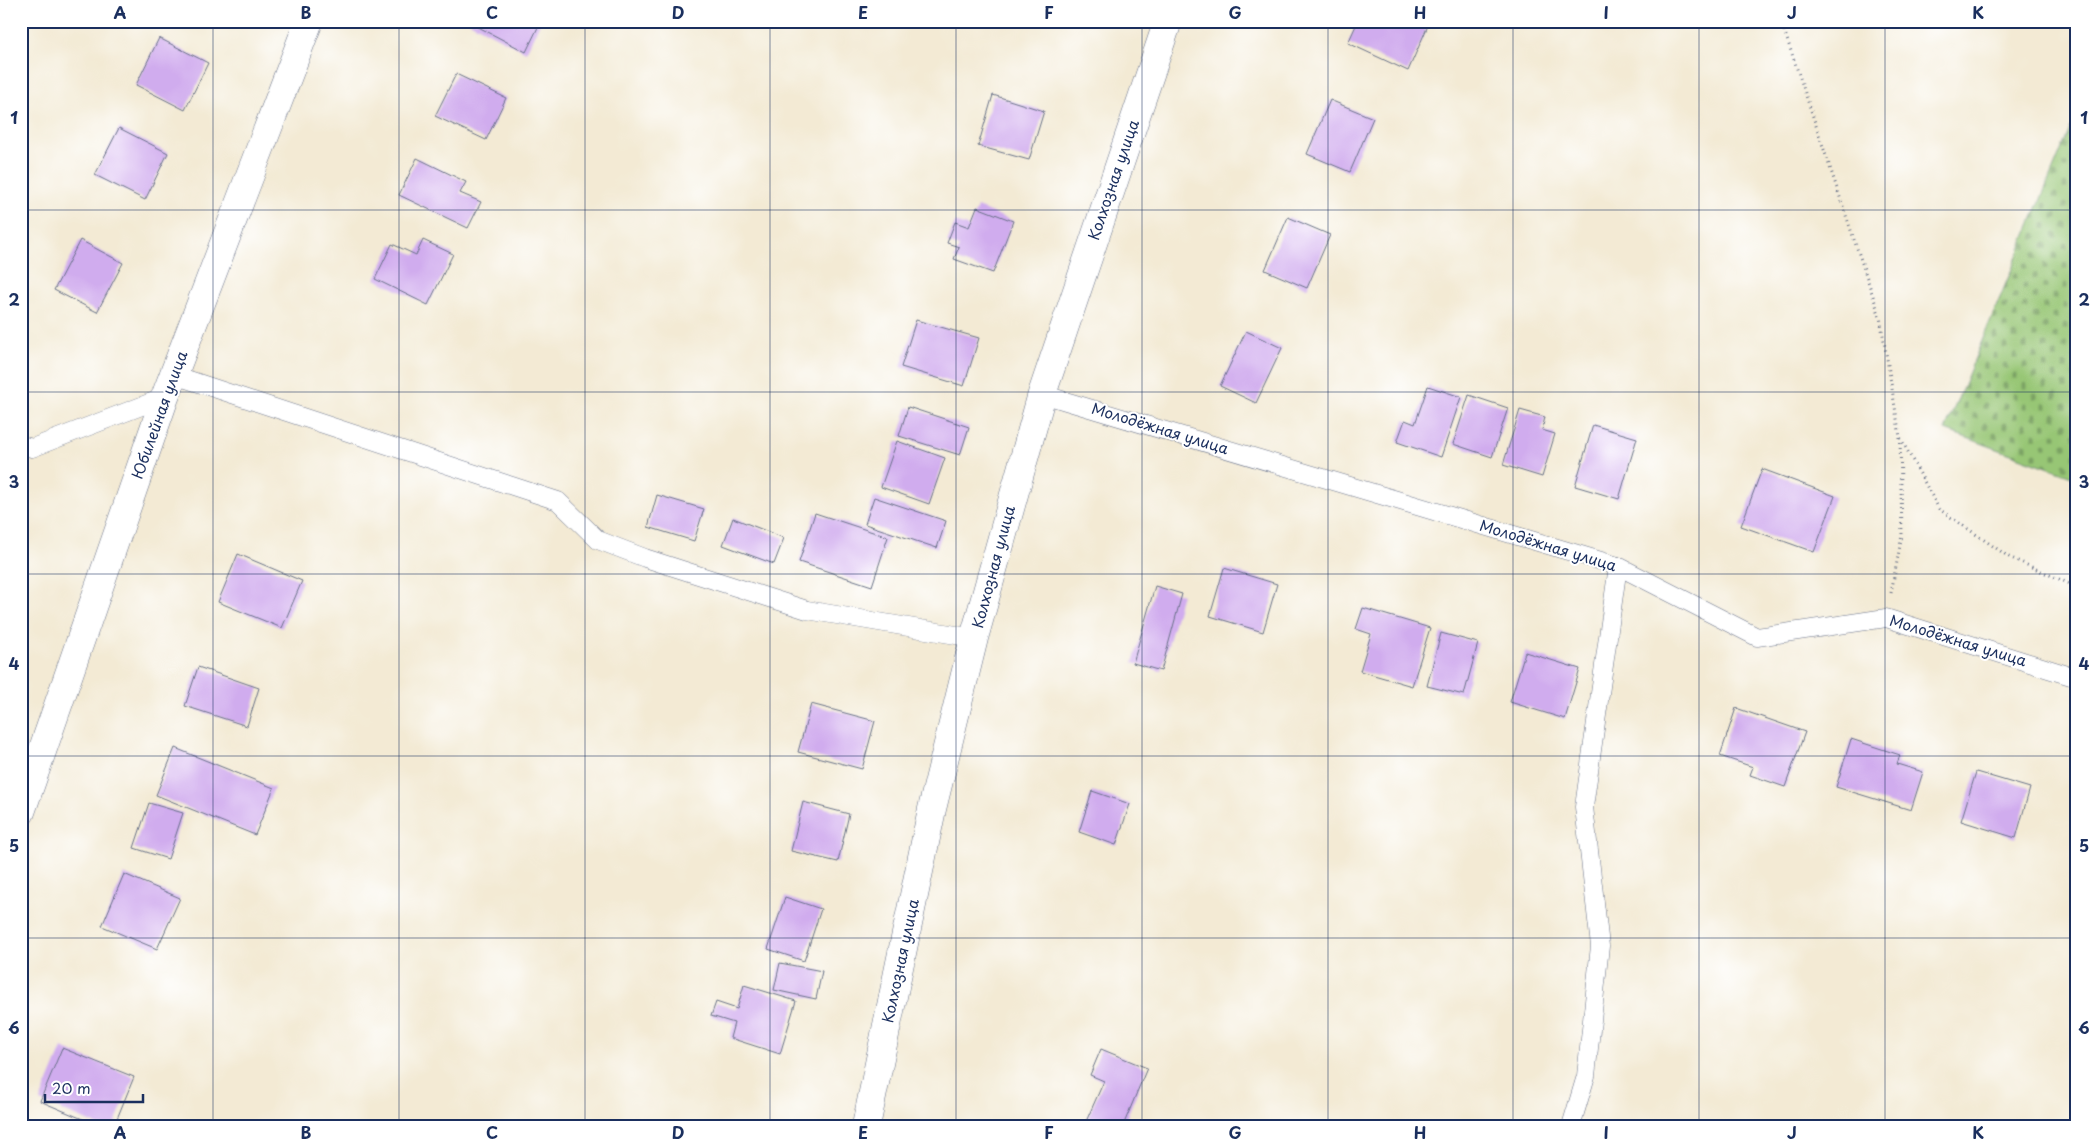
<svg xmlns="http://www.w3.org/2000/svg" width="2098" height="1147" font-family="'Playpen Sans',sans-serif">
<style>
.cemetery{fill:url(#cemetery-stones);stroke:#597a6a}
.building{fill:#d0acee}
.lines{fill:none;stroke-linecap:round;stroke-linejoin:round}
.lane-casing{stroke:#677087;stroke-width:19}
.street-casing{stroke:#677087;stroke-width:29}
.path{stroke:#677087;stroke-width:3;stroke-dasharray:1 4;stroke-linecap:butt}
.lane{stroke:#fff;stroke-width:18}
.street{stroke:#fff;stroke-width:28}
.grid{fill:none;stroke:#1b2f5e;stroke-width:1;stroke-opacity:0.55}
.labels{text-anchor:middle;stroke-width:4;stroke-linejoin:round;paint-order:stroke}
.street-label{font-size:15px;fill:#1b2f5e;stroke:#fff}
.neatline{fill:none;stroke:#1b2f5e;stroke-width:2}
.grid-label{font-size:16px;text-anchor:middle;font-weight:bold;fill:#1b2f5e}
</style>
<defs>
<pattern id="cemetery-stones" width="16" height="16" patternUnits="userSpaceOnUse" patternTransform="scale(1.25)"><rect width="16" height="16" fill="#97c675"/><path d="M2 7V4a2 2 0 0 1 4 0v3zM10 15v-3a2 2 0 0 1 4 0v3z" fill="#7aa163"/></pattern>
</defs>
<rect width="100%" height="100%" fill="#fff"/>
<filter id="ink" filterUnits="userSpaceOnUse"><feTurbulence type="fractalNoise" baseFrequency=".02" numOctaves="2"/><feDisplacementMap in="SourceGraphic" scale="10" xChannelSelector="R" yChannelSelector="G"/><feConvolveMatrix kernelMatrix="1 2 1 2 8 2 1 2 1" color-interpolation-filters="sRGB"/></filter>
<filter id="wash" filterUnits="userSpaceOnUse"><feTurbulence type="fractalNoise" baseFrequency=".0096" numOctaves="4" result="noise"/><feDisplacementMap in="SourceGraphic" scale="20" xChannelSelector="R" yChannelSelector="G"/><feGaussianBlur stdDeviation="1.12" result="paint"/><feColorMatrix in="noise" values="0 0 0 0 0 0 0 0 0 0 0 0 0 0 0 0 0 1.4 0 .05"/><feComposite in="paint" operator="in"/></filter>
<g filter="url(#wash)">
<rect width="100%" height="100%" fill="#f3ead4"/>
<!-- cemetery -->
<path class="cemetery" d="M2077 112V478L1945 430Z"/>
<g id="blocks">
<!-- building -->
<g class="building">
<path d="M467 21H541L526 52Z"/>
<path d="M1358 21H1430L1408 71 1348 43Z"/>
<path d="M159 38 208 63 185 110 136 85Z"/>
<path d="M456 74 506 98 486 140 435 116Z"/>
<path d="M993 95 1044 111 1029 160 978 146Z"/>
<path d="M1330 100 1373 118 1350 172 1307 154Z"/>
<path d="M119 128 168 153 145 200 95 175Z"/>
<path d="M417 158 466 182 460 193 481 202 468 228 399 195Z"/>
<path d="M977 207 1013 221 993 273 954 259 959 247 947 243 955 222 969 227Z"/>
<path d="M1288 217 1330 235 1307 288 1265 270Z"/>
<path d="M80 240 123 263 97 312 54 290Z"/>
<path d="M423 240 453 254 428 305 375 279 392 244 416 255Z"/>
<path d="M916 320 979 338 964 386 901 367Z"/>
<path d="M1246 331 1282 348 1256 403 1220 386Z"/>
<path d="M1428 386 1461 397 1441 457 1397 442 1405 420 1415 424Z"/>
<path d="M1469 395 1508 408 1492 457 1453 444Z"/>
<path d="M908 407 969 427 960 455 899 436Z"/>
<path d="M1520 410 1545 417 1542 430 1555 434 1542 477 1503 465Z"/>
<path d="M1593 425 1637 438 1619 499 1575 486Z"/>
<path d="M897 441 945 458 929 504 881 487Z"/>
<path d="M1762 469 1835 496 1814 552 1741 526Z"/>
<path d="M657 495 704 509 694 541 648 527Z"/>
<path d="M874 497 946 521 937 548 865 524Z"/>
<path d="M815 513 888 537 872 586 799 562Z"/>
<path d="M733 518 784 538 774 564 723 545Z"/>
<path d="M238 554 302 581 282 628 218 602Z"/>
<path d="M1224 568 1277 584 1263 632 1210 616Z"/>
<path d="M1155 586 1182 594 1161 671 1133 663Z"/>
<path d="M1363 608 1430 628 1412 686 1360 671 1371 634 1356 629Z"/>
<path d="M1441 633 1478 643 1464 695 1427 686Z"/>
<path d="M1525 652 1580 669 1565 719 1510 702Z"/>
<path d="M198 667 259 688 247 726 185 706Z"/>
<path d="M811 704 875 721 862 769 798 752Z"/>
<path d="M1736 708 1805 732 1785 787 1750 775 1753 767 1720 756Z"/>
<path d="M1851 739 1900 755 1897 764 1923 772 1911 810 1836 787Z"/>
<path d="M175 748 274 788 255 835 156 795Z"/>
<path d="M1976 772 2030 788 2016 838 1961 821Z"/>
<path d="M1092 791 1130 804 1116 845 1079 832Z"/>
<path d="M803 802 849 814 838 862 791 851Z"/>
<path d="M149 803 183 813 168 859 134 848Z"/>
<path d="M124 874 180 898 157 949 102 926Z"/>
<path d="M785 897 821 909 804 961 768 949Z"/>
<path d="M780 963 822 971 816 999 774 990Z"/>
<path d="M744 985 796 1001 780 1054 730 1038 734 1023 711 1016 716 1002 737 1009Z"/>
<path d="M62 1048 134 1077 114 1126H99L40 1101Z"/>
<path d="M1101 1049 1147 1068 1123 1126H1084L1104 1081 1090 1075Z"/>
<path d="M1231 1121 1243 1125V1126H1229Z"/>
</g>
</g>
</g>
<g filter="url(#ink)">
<use href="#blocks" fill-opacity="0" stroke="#677087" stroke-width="1"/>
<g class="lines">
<!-- lane casing -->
<g class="lane-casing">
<g id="lane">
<path d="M174 375 558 501 598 540 645 558 807 610 974 638"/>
<path d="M1042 394 1618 566 1757 637 1886 618 2077 678"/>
<path d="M21 445 32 448 165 397"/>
<path d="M1571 1126 1586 1076 1600 946 1584 807 1618 566"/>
</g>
</g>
<!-- street casing -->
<g class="street-casing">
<g id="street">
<path d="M21 812 165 397 309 21"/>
<path d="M866 1126 932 809 974 638 1042 394 1168 21"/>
</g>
</g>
<!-- path -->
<g class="path">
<path d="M1781 21 1880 317 1900 437 1939 509 2009 557 2077 587"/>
<path d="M1891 593 1902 535 1900 438"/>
</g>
<!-- lane -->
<use href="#lane" class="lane"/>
<!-- street -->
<use href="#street" class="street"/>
</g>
</g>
<!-- grid -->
<path class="grid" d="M213 21V1126M399 21V1126M585 21V1126M770 21V1126M956 21V1126M1142 21V1126M1328 21V1126M1513 21V1126M1699 21V1126M1885 21V1126M21 210H2077M21 392H2077M21 574H2077M21 756H2077M21 938H2077"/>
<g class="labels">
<!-- street labels -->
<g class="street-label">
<text transform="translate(1114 180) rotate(-71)" y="5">Колхозная улица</text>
<text transform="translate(160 415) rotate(-70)" y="5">Юбилейная улица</text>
<text transform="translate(1160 429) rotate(17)" y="5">Молодёжная улица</text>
<text transform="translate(1548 546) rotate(17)" y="5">Молодёжная улица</text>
<text transform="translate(994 567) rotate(-75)" y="5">Колхозная улица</text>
<text transform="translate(1958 641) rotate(17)" y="5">Молодёжная улица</text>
<text transform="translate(901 961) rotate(-78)" y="5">Колхозная улица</text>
</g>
</g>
<!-- margin -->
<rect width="2098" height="1147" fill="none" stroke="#fff" stroke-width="55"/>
<!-- scale -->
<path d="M45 1094v8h98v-8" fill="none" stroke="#1b2f5e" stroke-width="2.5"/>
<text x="52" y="1094" font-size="15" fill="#1b2f5e" stroke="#ffffff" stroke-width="4" paint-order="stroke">20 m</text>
<rect x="28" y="28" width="2042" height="1092" class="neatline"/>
<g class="grid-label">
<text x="120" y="19">A</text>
<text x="306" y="19">B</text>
<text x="492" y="19">C</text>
<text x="678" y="19">D</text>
<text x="863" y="19">E</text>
<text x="1049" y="19">F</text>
<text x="1235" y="19">G</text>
<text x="1420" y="19">H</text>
<text x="1606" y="19">I</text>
<text x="1792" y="19">J</text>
<text x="1978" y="19">K</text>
<text x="14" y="124">1</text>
<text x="2084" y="124">1</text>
<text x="14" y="306">2</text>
<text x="2084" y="306">2</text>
<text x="14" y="488">3</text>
<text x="2084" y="488">3</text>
<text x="14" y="670">4</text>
<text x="2084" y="670">4</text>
<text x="14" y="852">5</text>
<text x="2084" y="852">5</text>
<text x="14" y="1034">6</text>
<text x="2084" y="1034">6</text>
<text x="120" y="1139">A</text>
<text x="306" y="1139">B</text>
<text x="492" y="1139">C</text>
<text x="678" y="1139">D</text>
<text x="863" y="1139">E</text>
<text x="1049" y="1139">F</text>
<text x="1235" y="1139">G</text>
<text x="1420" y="1139">H</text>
<text x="1606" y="1139">I</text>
<text x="1792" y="1139">J</text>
<text x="1978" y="1139">K</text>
</g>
</svg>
